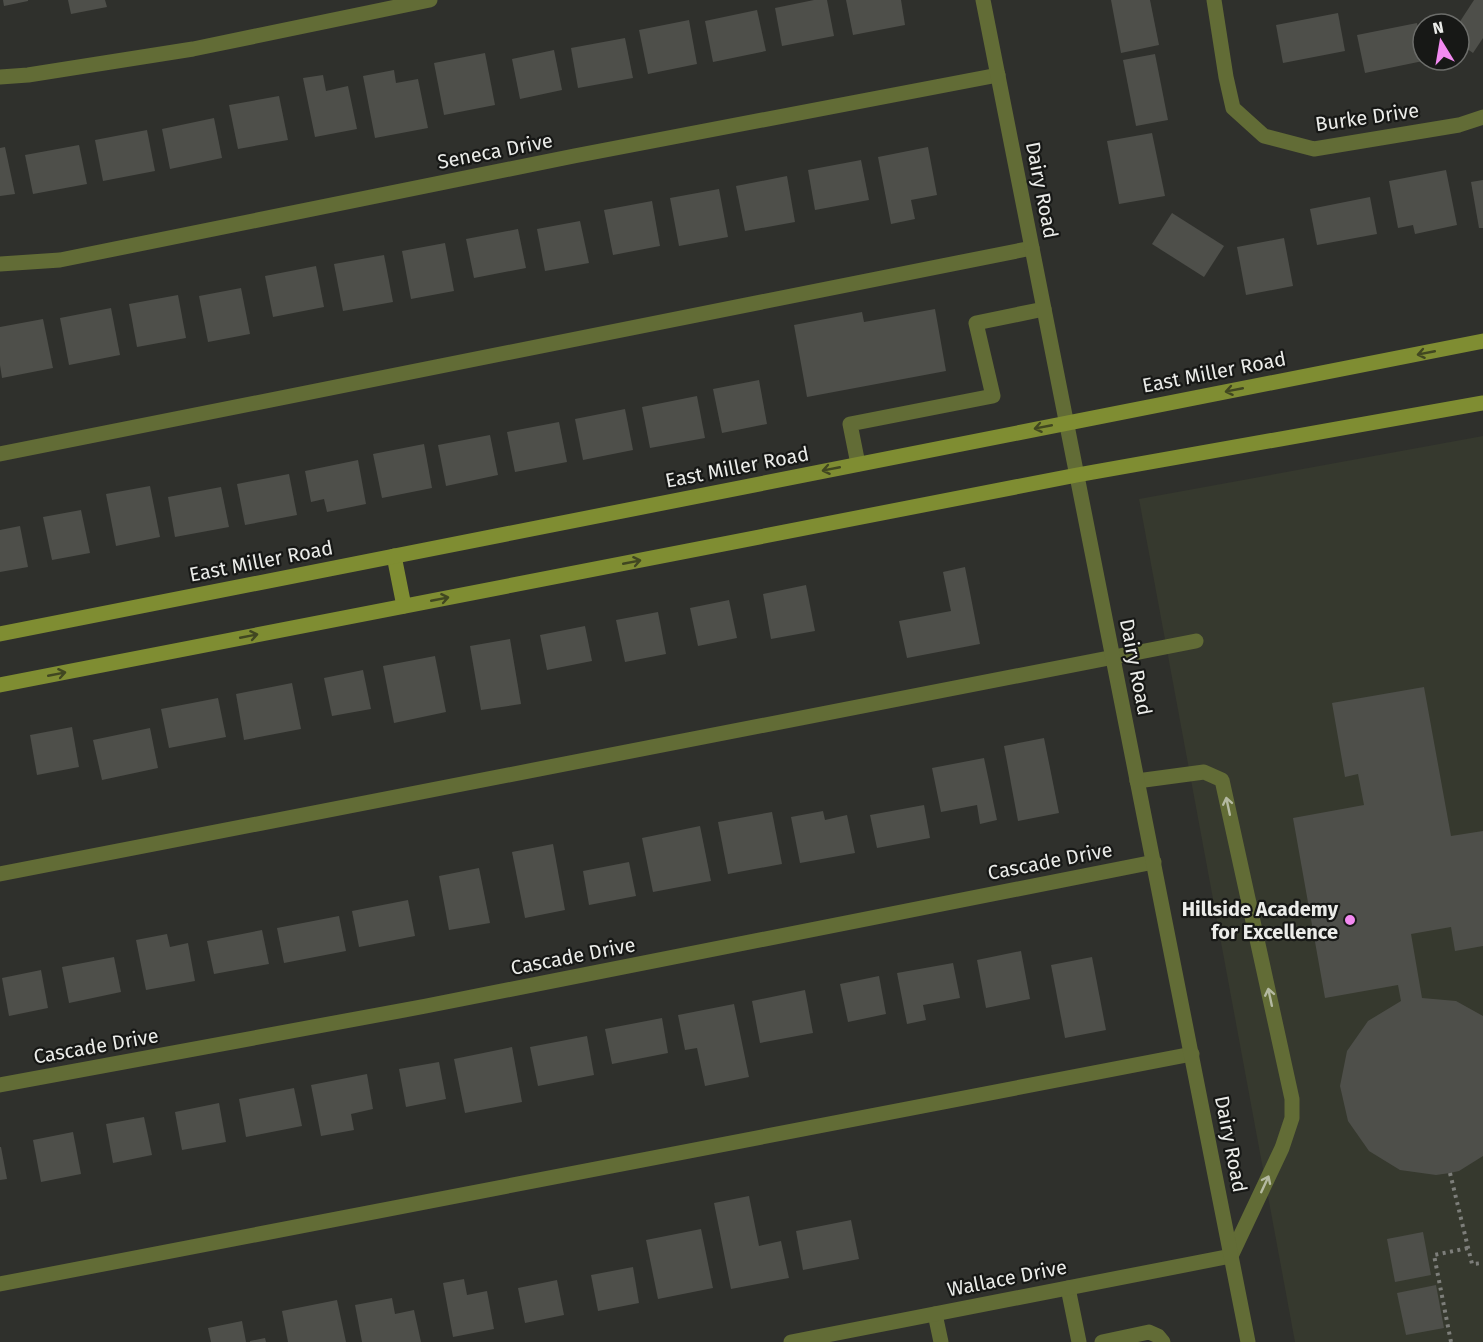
<svg xmlns="http://www.w3.org/2000/svg" width="1483" height="1342" font-family="'Fira Sans',sans-serif">
<style>
.built{fill:#36392e}
.building{fill:#4e4f4a}
.lines{fill:none;stroke-linecap:round;stroke-linejoin:round}
.path{stroke:#7d7e7a;stroke-width:4;stroke-dasharray:3 4.5;stroke-linecap:butt}
.service{stroke:#626c36;stroke-width:15}
.minor{stroke:#626c36;stroke-width:15}
.tertiary{stroke:#626c36;stroke-width:15}
.secondary{stroke:#7f8d32;stroke-width:15}
.oneway{stroke:#414721}
.oneway2{stroke:#b4b9a1}
.poi-dot{fill:#f38af1;stroke:#171816;stroke-width:2}
.labels{text-anchor:middle;stroke-width:4.5;stroke-linejoin:round;paint-order:stroke}
.street-label{font-size:20px;fill:#ebece9;stroke:#171816}
.poi-label{font-size:20px;font-weight:bold;fill:#ebece9;stroke:#171816;text-anchor:end}
</style>
<rect width="100%" height="100%" fill="#2f302c"/>
<!-- built -->
<path class="built" d="M1483 436V1342H1295L1139 499Z"/>
<!-- building -->
<g class="building">
<path d="M3 0H28V1L4 6Z"/>
<path d="M68 0H105L107 7 71 14Z"/>
<path d="M814 0H827L834 36 782 46 775 8Z"/>
<path d="M846 0H901L905 25 853 35Z"/>
<path d="M1111 0H1150L1159 45 1121 53Z"/>
<path d="M1474 0H1483V38L1473 53 1459 43V23Z"/>
<path d="M757 10 766 51 713 62 705 21Z"/>
<path d="M1338 13 1345 51 1283 63 1276 25Z"/>
<path d="M689 20 697 64 648 74 639 30Z"/>
<path d="M1417 23 1423 61 1365 73 1357 35Z"/>
<path d="M625 38 633 78 578 88 571 48Z"/>
<path d="M554 50 562 90 520 99 512 59Z"/>
<path d="M485 53 495 105 444 115 434 63Z"/>
<path d="M1155 54 1168 120 1136 126 1123 60Z"/>
<path d="M394 70 396 83 418 79 428 128 375 138 363 76Z"/>
<path d="M323 75 326 91 348 86 357 129 315 137 303 78Z"/>
<path d="M279 96 288 140 238 149 229 105Z"/>
<path d="M214 118 222 158 170 169 162 129Z"/>
<path d="M147 130 155 171 103 181 95 140Z"/>
<path d="M1152 133 1165 196 1119 204 1107 141Z"/>
<path d="M79 145 87 184 33 194 25 155Z"/>
<path d="M5 147 15 194 0 196V148Z"/>
<path d="M928 147 937 195 911 200 915 219 891 224 878 157Z"/>
<path d="M861 160 869 200 815 210 808 170Z"/>
<path d="M1446 170 1457 225 1415 234 1413 225 1398 228 1389 181Z"/>
<path d="M787 176 795 222 745 231 736 186Z"/>
<path d="M1483 180V228H1479L1471 182Z"/>
<path d="M719 189 728 237 679 246 670 198Z"/>
<path d="M1370 197 1377 234 1317 245 1310 209Z"/>
<path d="M652 201 660 246 613 255 604 210Z"/>
<path d="M1172 213 1224 246 1204 277 1152 244Z"/>
<path d="M580 221 589 263 545 271 537 229Z"/>
<path d="M518 229 526 268 474 278 466 239Z"/>
<path d="M1284 238 1293 286 1246 295 1237 247Z"/>
<path d="M445 243 454 291 411 299 402 251Z"/>
<path d="M384 255 393 302 343 311 334 264Z"/>
<path d="M316 266 324 307 273 317 265 276Z"/>
<path d="M241 288 250 334 208 342 199 296Z"/>
<path d="M178 295 186 338 137 347 129 304Z"/>
<path d="M111 308 120 355 69 365 60 318Z"/>
<path d="M935 309 946 371 807 397 794 325 862 312 864 322Z"/>
<path d="M43 319 53 368 2 378 0 365V327Z"/>
<path d="M759 380 767 424 722 433 713 389Z"/>
<path d="M697 396 705 438 650 448 642 407Z"/>
<path d="M625 409 633 450 583 460 575 419Z"/>
<path d="M559 422 567 462 515 472 507 432Z"/>
<path d="M490 435 498 475 446 486 438 445Z"/>
<path d="M424 444 432 488 382 498 373 454Z"/>
<path d="M358 460 366 504 327 512 324 499 311 502 305 471Z"/>
<path d="M289 474 297 515 245 525 237 484Z"/>
<path d="M150 486 160 537 116 546 106 494Z"/>
<path d="M221 487 229 527 175 537 168 497Z"/>
<path d="M81 510 90 553 52 560 43 517Z"/>
<path d="M20 526 28 567 0 572V530Z"/>
<path d="M965 567 980 644 907 658 899 621 951 611 943 572Z"/>
<path d="M806 585 815 631 771 639 763 594Z"/>
<path d="M729 600 737 638 698 646 690 608Z"/>
<path d="M658 612 666 654 625 662 616 620Z"/>
<path d="M585 626 592 661 547 670 540 635Z"/>
<path d="M510 639 521 704 481 710 470 646Z"/>
<path d="M435 656 446 712 394 723 383 666Z"/>
<path d="M363 670 371 709 332 716 324 678Z"/>
<path d="M292 683 301 729 244 740 236 694Z"/>
<path d="M1424 687 1451 836 1483 831V946L1455 951 1451 927 1411 934 1422 998 1456 1001 1483 1016V1156L1459 1171 1450 1173 1436 1175 1400 1170 1369 1151 1348 1121 1340 1086 1347 1051 1368 1021 1401 1001 1398 985 1325 998 1293 818 1364 805 1358 774 1345 777 1332 703Z"/>
<path d="M218 698 226 737 169 748 161 709Z"/>
<path d="M72 727 79 767 37 775 30 735Z"/>
<path d="M150 728 158 768 102 780 93 740Z"/>
<path d="M1044 738 1059 813 1018 821 1004 746Z"/>
<path d="M984 758 997 820 980 824 977 805 941 812 932 768Z"/>
<path d="M924 805 930 838 877 848 870 815Z"/>
<path d="M823 811 825 820 847 815 855 853 800 863 791 817Z"/>
<path d="M772 812 782 864 728 874 718 822Z"/>
<path d="M700 826 711 881 653 892 642 838Z"/>
<path d="M553 844 565 910 525 918 512 852Z"/>
<path d="M629 862 636 896 589 905 583 871Z"/>
<path d="M479 868 490 923 449 930 439 876Z"/>
<path d="M408 900 415 936 359 947 352 911Z"/>
<path d="M339 916 346 951 284 963 277 928Z"/>
<path d="M262 930 269 964 214 974 207 941Z"/>
<path d="M167 934 170 947 188 943 195 981 146 990 136 940Z"/>
<path d="M1021 951 1030 999 986 1008 977 960Z"/>
<path d="M114 957 121 992 69 1003 62 967Z"/>
<path d="M1092 957 1106 1030 1065 1038 1051 965Z"/>
<path d="M953 963 960 998 923 1005 926 1020 907 1024 897 973Z"/>
<path d="M41 970 48 1008 9 1016 2 978Z"/>
<path d="M879 976 886 1014 848 1022 840 984Z"/>
<path d="M805 990 813 1033 760 1043 752 1001Z"/>
<path d="M734 1004 749 1077 705 1086 697 1048 685 1050 678 1015Z"/>
<path d="M662 1018 668 1053 612 1064 605 1029Z"/>
<path d="M587 1036 594 1075 538 1086 530 1047Z"/>
<path d="M512 1047 522 1102 465 1113 454 1059Z"/>
<path d="M439 1062 446 1099 406 1107 399 1069Z"/>
<path d="M367 1074 373 1109 351 1114 354 1130 321 1136 311 1085Z"/>
<path d="M294 1088 302 1126 246 1137 239 1099Z"/>
<path d="M219 1103 226 1142 182 1150 175 1112Z"/>
<path d="M144 1117 152 1155 113 1163 106 1124Z"/>
<path d="M73 1132 81 1174 41 1182 33 1140Z"/>
<path d="M0 1147H1L7 1179 0 1180Z"/>
<path d="M749 1196 759 1246 781 1241 789 1278 731 1289 714 1203Z"/>
<path d="M851 1220 859 1259 803 1270 796 1231Z"/>
<path d="M701 1229 713 1288 658 1299 646 1240Z"/>
<path d="M1423 1232 1431 1275 1395 1282 1387 1239Z"/>
<path d="M633 1267 639 1303 598 1311 591 1275Z"/>
<path d="M464 1279 467 1295 487 1291 494 1329 453 1337 443 1283Z"/>
<path d="M557 1280 564 1315 525 1323 518 1288Z"/>
<path d="M1436 1285 1444 1328 1406 1335 1397 1293Z"/>
<path d="M392 1298 395 1314 414 1310 421 1342H362L355 1305Z"/>
<path d="M337 1300 346 1342H288L282 1311Z"/>
<path d="M242 1321 246 1342H211L208 1328Z"/>
<path d="M265 1338 266 1342H250V1341Z"/>
</g>
<g class="lines">
<!-- path -->
<g class="path">
<path d="M1450 1173 1472 1264 1483 1263"/>
<path d="M1451 1342 1434 1255 1468 1248"/>
</g>
<!-- service -->
<g class="service">
<path d="M0 77 28 75 193 49 430 0"/>
<path d="M0 454 1032 248"/>
<path d="M858 464 850 424 993 396 976 323 1044 309"/>
<path d="M1137 781 1204 772 1222 780 1292 1099V1118L1282 1148 1231 1256"/>
<path d="M0 874 1196 641"/>
<path d="M0 1284 1192 1054"/>
<path d="M1068 1288 1079 1342"/>
<path d="M935 1314 941 1342"/>
<path d="M1102 1342 1149 1332 1158 1336 1163 1342"/>
</g>
<!-- minor -->
<g class="minor">
<path d="M1214 0 1226 77 1233 108 1264 136 1314 149 1459 125 1483 117"/>
<path d="M0 264 60 260 574 156 998 75"/>
<path d="M0 1085 426 1006 1154 862"/>
<path d="M791 1342 1231 1256"/>
</g>
<!-- tertiary -->
<path class="tertiary" d="M983 0 1248 1342"/>
<!-- secondary -->
<g class="secondary">
<path d="M394 556 404 606"/>
<path d="M0 634 1483 341"/>
<path d="M0 685 1077 475 1483 403"/>
</g>
</g>
<!-- one-way arrows -->
<defs><path id="oneway-shaft" d="M-6 0H5M1.5-3L5.5 0L1.5 3" fill="none" stroke-width="1.6" stroke-linecap="round" stroke-linejoin="round" transform="scale(1.5)"/></defs>
<g class="oneway">
<use href="#oneway-shaft" transform="translate(1426 353) rotate(169)"/>
<use href="#oneway-shaft" transform="translate(1234 390) rotate(169)"/>
<use href="#oneway-shaft" transform="translate(1043 427) rotate(169)"/>
<use href="#oneway-shaft" transform="translate(831 469) rotate(169)"/>
<use href="#oneway-shaft" transform="translate(632 562) rotate(-11)"/>
<use href="#oneway-shaft" transform="translate(440 599) rotate(-11)"/>
<use href="#oneway-shaft" transform="translate(249 636) rotate(-11)"/>
<use href="#oneway-shaft" transform="translate(57 674) rotate(-11)"/>
</g>
<g class="oneway2">
<use href="#oneway-shaft" transform="translate(1228 806) rotate(-102)"/>
<use href="#oneway-shaft" transform="translate(1270 997) rotate(-102)"/>
<use href="#oneway-shaft" transform="translate(1265 1184) rotate(-65)"/>
</g>
<!-- markers -->
<circle class="poi-dot" cx="1350" cy="920" r="6"/>
<g class="labels">
<!-- street labels -->
<g class="street-label">
<text transform="translate(1367 117) rotate(-8)" y="7">Burke Drive</text>
<text transform="translate(495 151) rotate(-11)" y="7">Seneca Drive</text>
<text transform="translate(1042 190) rotate(79)" y="7">Dairy Road</text>
<text transform="translate(1214 372) rotate(-11)" y="7">East Miller Road</text>
<text transform="translate(737 467) rotate(-11)" y="7">East Miller Road</text>
<text transform="translate(261 561) rotate(-11)" y="7">East Miller Road</text>
<text transform="translate(1136 667) rotate(79)" y="7">Dairy Road</text>
<text transform="translate(1050 861) rotate(-11)" y="7">Cascade Drive</text>
<text transform="translate(573 956) rotate(-11)" y="7">Cascade Drive</text>
<text transform="translate(96 1046) rotate(-10)" y="7">Cascade Drive</text>
<text transform="translate(1231 1144) rotate(79)" y="7">Dairy Road</text>
<text transform="translate(1007 1278) rotate(-11)" y="7">Wallace Drive</text>
</g>
<!-- poi labels -->
<g class="poi-label">
<text x="1338" y="916">Hillside Academy<tspan x="1338" dy="23">for Excellence</tspan></text>
</g>
</g>
<!-- north arrow -->
<g transform="translate(1441 42) rotate(349)"><circle r="28" fill="#171816" stroke="#6c6d6a" stroke-width="1.5"/>
<path d="M0-4.5L10 22L0 15L-10 22Z" fill="#f38af1"/>
<text y="-9" font-size="16" font-weight="bold" text-anchor="middle" fill="#ebece9">N</text>
</g>
</svg>
